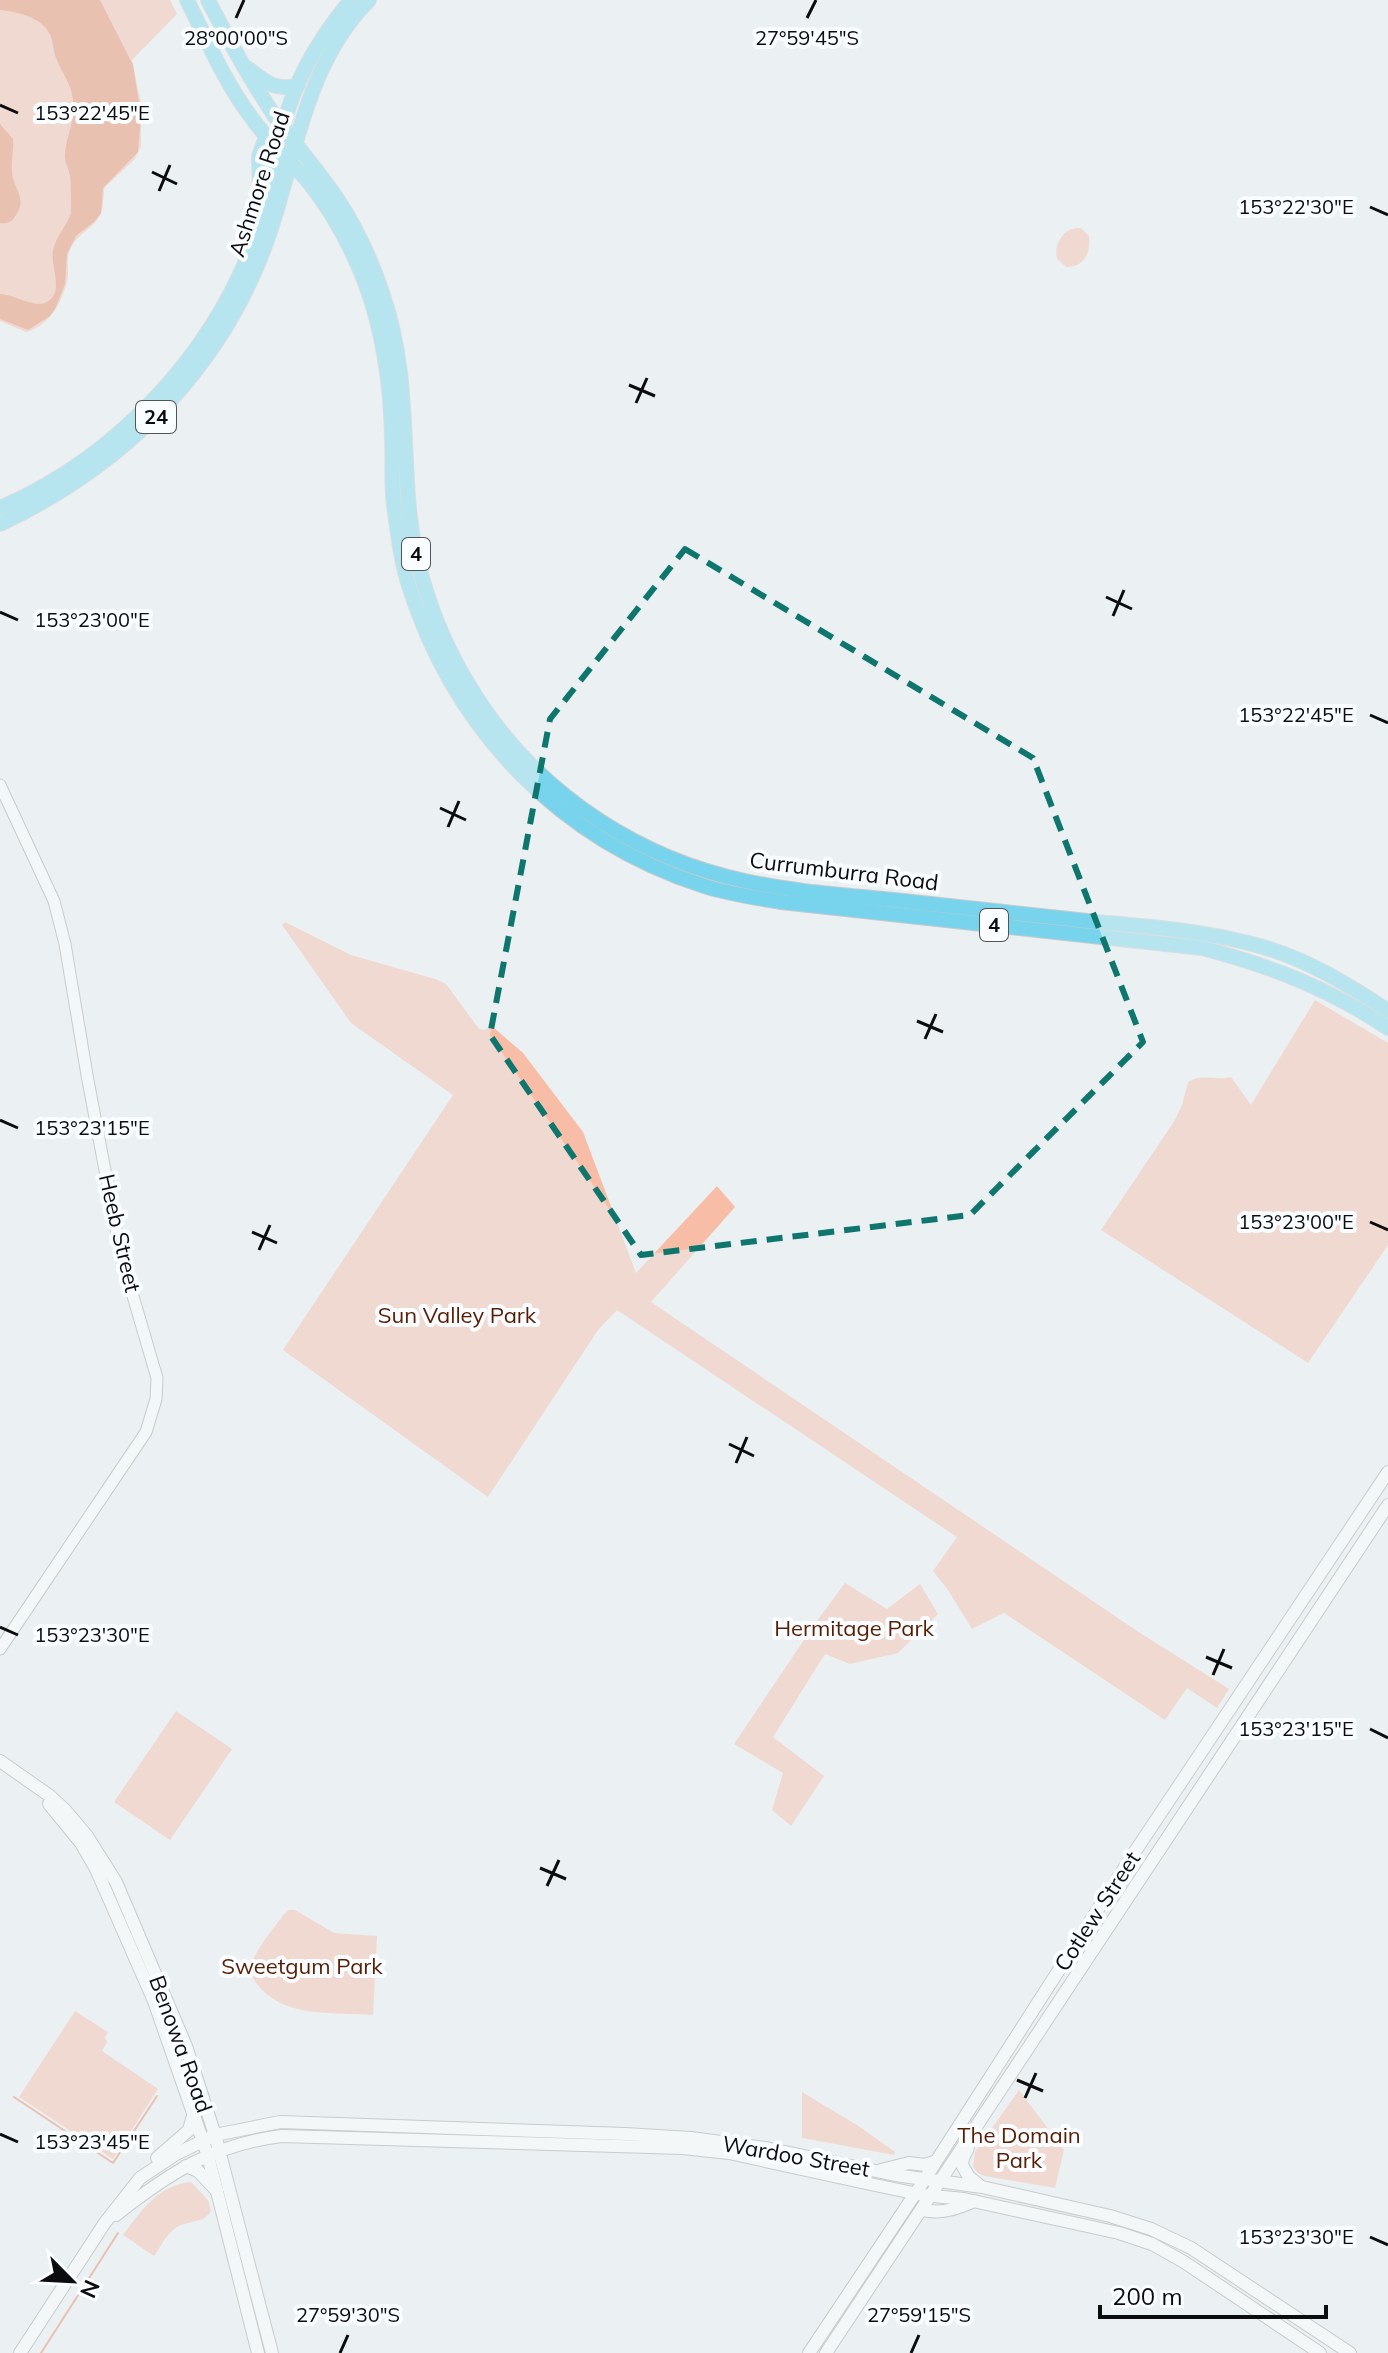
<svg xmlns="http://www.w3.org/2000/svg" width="1388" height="2353" font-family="Mulish,sans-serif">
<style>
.green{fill:#f7bda7}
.water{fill:#e78863}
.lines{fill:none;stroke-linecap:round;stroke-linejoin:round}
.stream{stroke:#e78863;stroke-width:2}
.tertiary-casing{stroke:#9a9fa0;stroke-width:13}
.secondary-casing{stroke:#9a9fa0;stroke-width:14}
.primary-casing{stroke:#c9caca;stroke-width:16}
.tertiary{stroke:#fff;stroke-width:11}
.secondary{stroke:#fff;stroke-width:12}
.primary{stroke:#77d4ec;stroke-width:14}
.marked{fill:none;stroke:#0f766e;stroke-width:6;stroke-dasharray:16 10;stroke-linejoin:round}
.ticks{fill:none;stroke:#0b0c0d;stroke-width:3}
.labels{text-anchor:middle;stroke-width:8;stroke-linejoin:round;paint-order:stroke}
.shield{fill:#f9fdff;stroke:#525456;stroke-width:2}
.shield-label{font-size:20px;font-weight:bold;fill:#0b0c0d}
.street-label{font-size:22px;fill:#0b0c0d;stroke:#f9fdff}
.park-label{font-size:22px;fill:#581e02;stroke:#f9fdff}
.ticks-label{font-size:20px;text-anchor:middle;fill:#0b0c0d;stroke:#f9fdff;stroke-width:8;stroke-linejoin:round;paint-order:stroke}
</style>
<rect width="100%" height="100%" fill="#ebf0f2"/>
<!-- green -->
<g class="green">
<path d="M0 0H170L177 14 132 60 141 103V146L135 159 105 187C102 197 105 208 99 217 91 231 77 233 70 250 65 261 70 269 67 281 62 303 49 326 26 332L0 321Z"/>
<path d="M1076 228H1081L1089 236C1091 252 1085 267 1066 267L1057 259C1054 245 1061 231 1076 228Z"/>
<path d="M285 922 351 955 435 979 446 984 479 1029 484 1030 492 1026 523 1053 583 1132 636 1273 717 1186 735 1207 651 1302 1137 1631 1229 1689 1217 1708 1187 1688 1165 1720 1004 1613 972 1629 948 1590 933 1571 957 1537 617 1310 598 1330 488 1497 283 1350 453 1095 351 1023 282 925Z"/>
<path d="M1315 1000 1388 1043V1245L1308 1363 1101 1230 1175 1120 1182 1105 1188 1082C1202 1073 1216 1081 1231 1077L1251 1105Z"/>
<path d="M845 1583 887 1609 920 1584 938 1614 898 1653 850 1664 825 1654 773 1737 824 1776 791 1826 772 1810 783 1773 734 1744 814 1625Z"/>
<path d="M176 1711 232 1749 170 1840 114 1802Z"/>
<path d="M289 1910H295L334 1933 377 1936 373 2015C335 2012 289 2018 261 1989 255 1982 250 1976 251 1967 253 1952 275 1927 284 1914Z"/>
<path d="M75 2011 108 2032 105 2037 107 2042 102 2051 158 2089 113 2159 19 2097Z"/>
<path d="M1019 2090 1064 2150 1055 2188 985 2176 979 2174 973 2167 975 2152Z"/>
<path d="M802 2092 860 2127 895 2152 894 2155 802 2138Z"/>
<path d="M191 2182 208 2200 211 2211C204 2223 193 2220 181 2225 168 2230 162 2245 154 2256L123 2235C141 2211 158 2185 191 2182Z"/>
</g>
<!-- water -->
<g class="water">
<path d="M0 0H100L133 65 141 116 138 152 103 188 101 213 95 221 76 236 67 254 65 284 56 307 50 316 28 330 0 319V294C14 294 34 309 47 302 65 292 50 266 53 251 55 237 67 226 71 213 71 210 71 179 70 176 69 170 66 165 65 159 64 142 73 127 73 111 75 88 65 79 57 60 53 52 54 45 51 37 44 17 17 12 0 10Z"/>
<path d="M0 124 13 139C14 150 11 161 12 172 13 188 28 199 16 215 12 222 8 224 0 223Z"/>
</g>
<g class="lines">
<!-- stream -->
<g class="stream">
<path d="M14 2097 113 2163 157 2096"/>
<path d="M41 2353 118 2233"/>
</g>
<!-- tertiary casing -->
<g class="tertiary-casing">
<path id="tertiary" d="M0 785 54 901 65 944 87 1075 121 1255 157 1378 156 1399 146 1432 0 1649"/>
</g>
<!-- secondary casing -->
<g class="secondary-casing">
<g id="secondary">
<path d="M0 1761 50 1796 65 1810 87 1836 116 1882 186 2046 215 2135 272 2353"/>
<path d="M49 1804 81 1843 96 1869 154 2001 208 2156 258 2353"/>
<path d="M968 2148 963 2158 962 2165 969 2177 979 2185"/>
<path d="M157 2158 189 2130 193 2116"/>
<path d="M186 2166 198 2171 217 2191"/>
<path d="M881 2170 909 2163 925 2165 934 2162"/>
<path d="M922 2210C942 2214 956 2209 974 2201"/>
<path d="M116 2215C169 2173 214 2144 282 2136L683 2148 729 2153 875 2185 923 2195 964 2199 1119 2233 1152 2244 1184 2262 1320 2353"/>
<path d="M20 2353 104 2224 140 2178 176 2154 215 2135 280 2122 625 2134 691 2138 766 2148 895 2175 982 2187 1110 2216 1151 2229 1191 2248 1350 2353"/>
<path d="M809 2353 921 2185 1134 1853 1388 1472"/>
<path d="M826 2353 1388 1505"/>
</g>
</g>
<!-- primary casing -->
<g class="primary-casing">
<g id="primary">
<path d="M187 0C207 40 224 81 251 117 267 140 288 159 307 180 332 211 352 248 366 285 384 335 391 386 392 439 393 461 391 484 394 506 398 533 401 563 410 589 456 732 561 840 704 886 729 894 756 898 781 902L1202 948C1271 966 1328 988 1388 1028"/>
<path d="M208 0C228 39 249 78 274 115 294 144 318 170 338 200 357 229 372 262 383 295 406 363 403 427 408 496 413 573 441 647 485 710 546 798 641 859 745 881 794 892 845 895 894 900 962 907 1029 915 1097 922 1152 927 1209 931 1263 947 1308 960 1349 985 1388 1011"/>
<path d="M249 69C265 82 277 92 298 85"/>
<path d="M260 204 259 156 266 137"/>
<path d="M0 508C120 456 220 348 260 223 270 192 275 160 283 128 294 81 320 37 351 0"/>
<path d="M0 524C132 462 233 357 275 216 298 140 311 58 369 0"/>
</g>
</g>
<!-- tertiary -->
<use href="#tertiary" class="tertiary"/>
<!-- secondary -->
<use href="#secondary" class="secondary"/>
<!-- primary -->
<use href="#primary" class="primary"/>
</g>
<!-- marked area -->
<path d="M0 0H1388V2353H0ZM685 549 1033 758 1143 1042 970 1215 641 1255 490 1035 550 719Z" fill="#ebf0f2" fill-opacity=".55" fill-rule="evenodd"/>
<path class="marked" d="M685 549 1033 758 1143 1042 970 1215 641 1255 490 1035 550 719Z"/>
<!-- ticks -->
<path class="ticks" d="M236 18 244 0M807 18 816 0M0 105 18 113M152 172 177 184M159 191 170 165M1370 207 1388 215M629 385 655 396M636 403 647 378M1106 597 1132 609M0 612 18 620M1113 616 1124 590M1370 715 1388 723M440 808 466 820M448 827 459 801M917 1021 943 1032M925 1039 936 1014M0 1120 18 1128M1370 1222 1388 1230M252 1232 277 1243M259 1250 270 1225M729 1444 754 1456M736 1463 747 1437M0 1627 18 1635M1206 1657 1232 1668M1213 1675 1224 1649M1370 1729 1388 1738M540 1868 566 1879M547 1886 559 1860M1017 2080 1043 2091M1025 2098 1036 2073M0 2134 18 2142M1370 2237 1388 2245M340 2353 348 2335M911 2353 919 2335"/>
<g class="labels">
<!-- shield labels -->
<g class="shield">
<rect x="136" y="401" width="40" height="32" rx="6"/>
<rect x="402" y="538" width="28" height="32" rx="6"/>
<rect x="980" y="909" width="28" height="32" rx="6"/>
</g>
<g class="shield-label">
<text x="156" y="424">24</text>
<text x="416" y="561">4</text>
<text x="994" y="932">4</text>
</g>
<!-- street labels -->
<g class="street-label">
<text transform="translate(259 184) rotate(-72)" y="8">Ashmore Road</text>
<text transform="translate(844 871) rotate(7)" y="8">Currumburra Road</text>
<text transform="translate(120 1233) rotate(77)" y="8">Heeb Street</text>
<text transform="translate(1097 1911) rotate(-57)" y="8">Cotlew Street</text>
<text transform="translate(181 2044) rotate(70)" y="8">Benowa Road</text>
<text transform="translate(796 2156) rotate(10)" y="8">Wardoo Street</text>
</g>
<!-- park labels -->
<g class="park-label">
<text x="457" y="1323">Sun Valley Park</text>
<text x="854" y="1636">Hermitage Park</text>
<text x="302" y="1974">Sweetgum Park</text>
<text x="1019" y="2143">The Domain<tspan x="1019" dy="25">Park</tspan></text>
</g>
</g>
<g class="ticks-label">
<text x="807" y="45">27°59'45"S</text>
<text x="236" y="45">28°00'00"S</text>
<text x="92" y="120">153°22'45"E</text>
<text x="1296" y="214">153°22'30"E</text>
<text x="92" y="627">153°23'00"E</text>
<text x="1296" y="722">153°22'45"E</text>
<text x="92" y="1135">153°23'15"E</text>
<text x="1296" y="1229">153°23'00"E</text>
<text x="92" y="1642">153°23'30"E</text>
<text x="1296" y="1736">153°23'15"E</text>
<text x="92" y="2149">153°23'45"E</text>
<text x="1296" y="2244">153°23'30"E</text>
<text x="348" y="2322">27°59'30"S</text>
<text x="919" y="2322">27°59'15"S</text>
</g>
<!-- north arrow -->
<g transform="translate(72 2281) rotate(114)" stroke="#f9fdff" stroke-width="6" paint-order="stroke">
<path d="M0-6L14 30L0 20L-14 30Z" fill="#0b0c0d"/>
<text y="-12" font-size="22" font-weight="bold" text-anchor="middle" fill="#0b0c0d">N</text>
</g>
<!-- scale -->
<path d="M1100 2305v12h226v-12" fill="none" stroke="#0b0c0d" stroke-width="4"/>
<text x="1112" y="2305" font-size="24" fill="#0b0c0d" stroke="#f9fdff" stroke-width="6" paint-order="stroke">200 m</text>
</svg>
